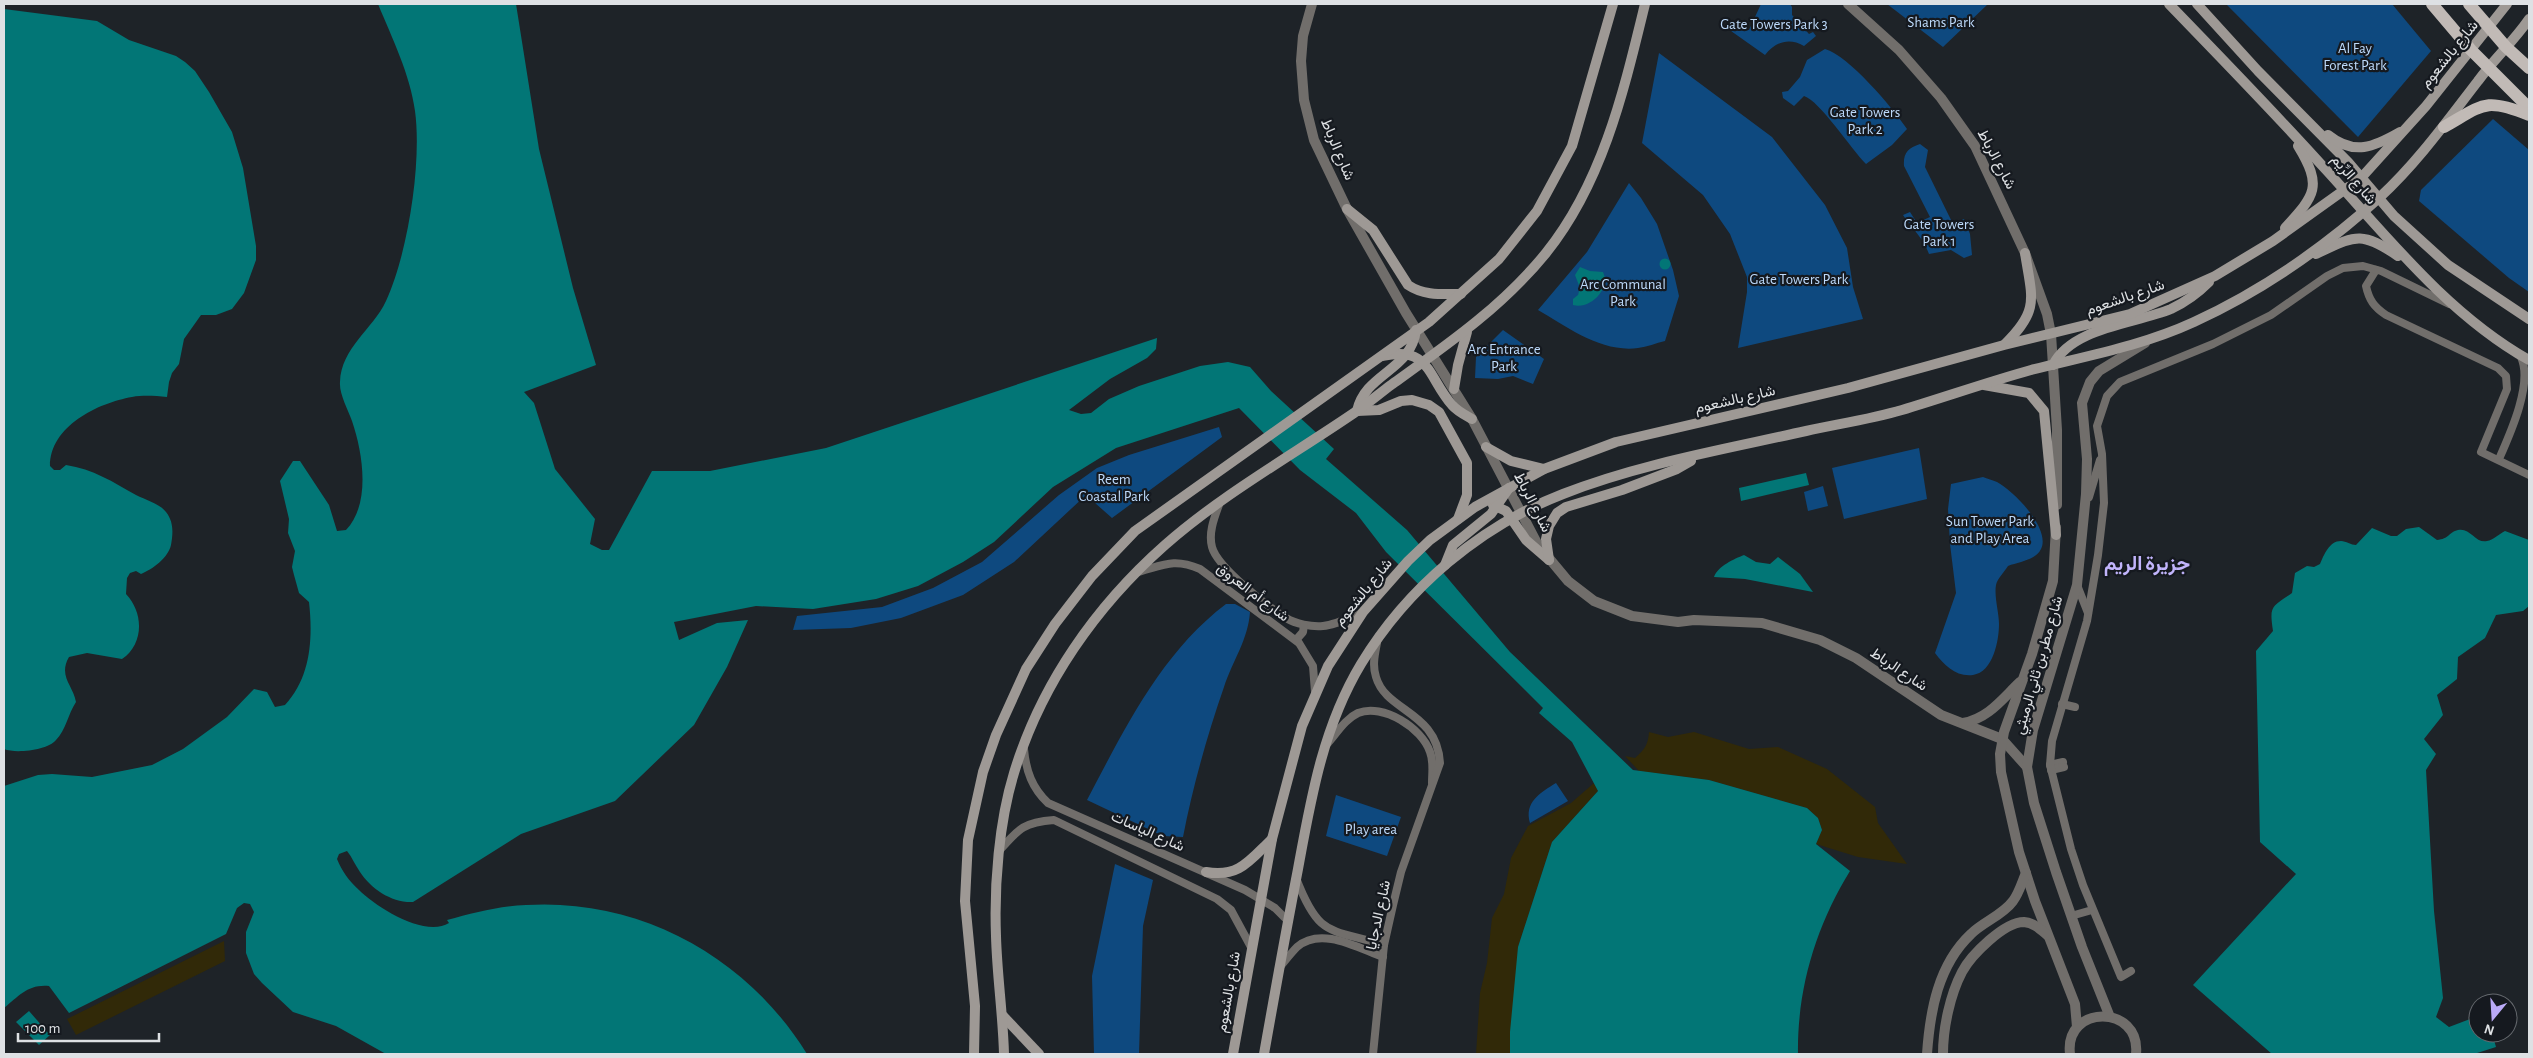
<svg xmlns="http://www.w3.org/2000/svg" width="2533" height="1058" font-family="'Alegreya Sans',Vazirmatn,sans-serif">
<style>
.green{fill:#0e497f}
.sand{fill:#312908}
.water{fill:#027676}
.lines{fill:none;stroke-linecap:round;stroke-linejoin:round}
.minor{stroke:#716e6b;stroke-width:8}
.tertiary{stroke:#716e6b;stroke-width:10}
.secondary{stroke:#9e9995;stroke-width:10}
.primary{stroke:#c1bab6;stroke-width:12}
.labels{text-anchor:middle;stroke-width:4.5;stroke-linejoin:round;paint-order:stroke}
.park-label{font-size:15px;fill:#bddafb;stroke:#15191f}
.street-label{font-size:15px;fill:#dee1e4;stroke:#15191f}
.district-label{font-size:20px;font-weight:bold;fill:#c1b4fb;stroke:#15191f}
</style>
<rect width="100%" height="100%" fill="#1e2328"/>
<!-- green -->
<g class="green">
<path d="M1761 4H1790L1792 7V15L1809 34 1813 32 1816 36 1804 46C1789 37 1775 42 1765 55L1731 31 1749 30Z"/>
<path d="M1887 4H1988L1943 47Z"/>
<path d="M2226 4H2392L2431 51 2358 137Z"/>
<path d="M1825 49C1849 56 1892 107 1907 129L1892 145 1866 164C1851 149 1820 101 1804 96L1794 106 1783 98 1782 92 1788 91 1800 77 1807 60Z"/>
<path d="M1659 53 1772 137 1825 205 1847 248 1853 287 1863 319 1738 348 1747 292V277L1730 234 1703 195 1642 143Z"/>
<path d="M2493 119 2529 150V292L2509 278 2419 201 2421 190Z"/>
<path d="M1920 144 1928 150 1925 167 1953 224 1964 219 1970 234 1972 255 1964 258 1951 250 1929 254C1923 237 1912 229 1903 215L1910 212 1917 223 1930 217 1904 166C1903 153 1908 148 1920 144Z"/>
<path d="M1629 183 1641 198 1657 224 1673 270 1679 296 1665 341C1656 343 1647 347 1638 348 1602 353 1567 327 1538 310L1587 252Z"/>
<path d="M1503 330 1544 359 1533 384 1513 376 1498 379 1475 378 1476 357Z"/>
<path d="M1219 427 1222 437 1112 518 1086 495 1014 562 963 595 901 618 851 628 793 630 797 616 882 607 933 588 982 562 1059 495 1097 468 1129 455Z"/>
<path d="M1919 448 1927 499 1844 519 1832 468Z"/>
<path d="M1983 477C1987 479 1993 480 1997 482 2014 491 2051 529 2041 549 2036 560 2019 562 2008 566 2005 571 1997 579 1996 585 1994 597 1999 612 1999 624 1999 641 1993 672 1973 675 1956 677 1945 666 1935 653L1956 593 1950 544 1948 509 1951 484Z"/>
<path d="M1823 486 1828 506 1808 511 1804 492Z"/>
<path d="M1226 604H1235L1250 612C1248 640 1233 660 1224 687 1207 736 1193 786 1183 837L1163 836 1087 800C1124 730 1161 653 1226 604Z"/>
<path d="M1556 783 1568 801 1530 823C1524 802 1540 793 1556 783Z"/>
<path d="M1336 795 1401 817 1387 856 1326 836Z"/>
<path d="M1115 864 1153 880 1143 926 1139 1054H1094L1092 976Z"/>
</g>
<!-- sand -->
<g class="sand">
<path d="M1649 732 1668 737 1694 732 1749 749 1778 747 1827 769 1875 807 1878 823 1907 864 1858 857 1816 844 1822 830 1818 818 1807 808 1709 780 1639 771 1625 756 1635 758C1645 749 1648 745 1649 732Z"/>
<path d="M1594 783 1598 791 1552 842 1518 947 1513 1054H1476L1480 993 1487 963 1492 918 1504 894 1511 858 1528 826 1571 803Z"/>
<path d="M224 941 225 961 76 1035 67 1019Z"/>
</g>
<!-- water -->
<g class="water">
<path d="M378 4H516L539 149 573 288 596 365 524 392 534 403 555 469 595 519 590 544 602 550H609L652 471H710L826 448 1157 338 1156 349 1147 358 1110 379 1069 410 1081 414 1091 413 1109 399 1139 386 1200 366 1228 362 1250 367 1271 391 1334 449 1326 459 1407 530 1510 652 1633 770 1709 780 1807 808 1818 818 1822 830 1816 844 1850 871C1816 926 1797 989 1798 1054H1510V1032L1518 947 1552 842 1598 791 1572 742 1539 713 1543 708 1386 552 1356 513 1300 470 1239 408 1116 448 1053 487 994 542 963 562 918 586 876 599 813 609 756 606 674 622 679 640 717 623 748 620 727 667 694 725 615 801 521 834 413 902C392 903 371 889 360 872 355 865 352 857 347 851L339 854 337 859C342 871 349 881 359 890 376 907 425 938 449 923L447 920C473 913 499 906 526 905 641 898 747 957 807 1054H386L336 1026 293 1012 262 983 254 974 246 953V932L254 912 250 904 244 903 237 908 226 934 69 1013 49 986C28 984 19 996 4 1008V786L38 775 52 774 92 777 152 765 183 749 227 717 254 689 267 692 275 707 285 705C311 677 313 638 309 602L299 593 294 575 292 567 295 551 288 533 289 519 280 481 293 461H300L329 505 337 531 346 530C371 504 363 453 352 421 348 409 339 394 340 382 341 348 373 329 386 301 408 253 422 163 415 111 410 74 392 38 378 4Z"/>
<path d="M4 9 97 21 129 40 176 56 185 62 195 71 209 92 232 132 243 168 256 246V260L244 293 232 309 216 315H201L184 339 179 364 172 373 169 382 167 397C155 396 144 395 132 397 98 403 50 426 50 466L54 470H60L66 465C93 469 113 482 136 495 146 500 160 504 166 512 174 522 173 534 171 545 168 558 153 569 141 574L136 571 130 573 127 578 126 594C144 613 144 644 122 659L87 653 69 657C58 676 73 685 76 702 68 714 66 730 56 740 48 750 16 754 4 749Z"/>
<circle cx="1665" cy="264" r="5.5"/>
<path d="M1580 267 1590 271 1603 272C1611 289 1590 310 1573 305V299L1578 295 1580 288 1575 275Z"/>
<path d="M1806 473 1809 485 1741 501 1739 488Z"/>
<path d="M2419 527 2437 540C2449 539 2449 532 2458 530 2470 527 2476 544 2487 541 2493 540 2499 534 2505 531L2529 540V606L2523 611 2496 615 2485 638 2458 657 2457 679 2437 695 2443 715 2424 739 2436 754 2426 770 2434 911 2443 998 2436 1017 2449 1027 2478 1016V1033H2492L2496 1047 2474 1054H2272L2193 985 2296 874 2260 842 2256 651 2273 631C2269 605 2272 607 2292 593L2295 573 2307 566 2314 567 2320 564C2324 555 2329 541 2341 541 2346 541 2351 545 2356 545L2372 528 2391 536H2397L2406 529Z"/>
<path d="M1744 555 1756 562 1770 564 1778 557 1800 574 1813 592 1745 579 1714 577C1718 566 1734 559 1744 555Z"/>
<path d="M29 1011 50 1035 39 1045 16 1022Z"/>
</g>
<g class="lines">
<!-- minor -->
<g class="minor">
<path d="M2376 270 2366 286C2369 300 2374 307 2386 315L2498 368 2506 376 2507 389 2481 452 2529 475"/>
<path d="M2499 459C2511 432 2533 383 2521 357"/>
<path d="M2089 497 2100 460"/>
<path d="M1220 502C1215 516 1208 532 1212 547 1217 567 1267 606 1286 618 1296 624 1311 627 1323 626 1336 625 1351 617 1363 612"/>
<path d="M1138 572C1164 565 1174 558 1200 569L1299 643 1313 666 1315 692"/>
<path d="M2077 585 2088 613"/>
<path d="M1296 640 1303 632 1304 625"/>
<path d="M2062 704 2075 707"/>
<path d="M1328 743C1337 733 1345 719 1358 713 1383 703 1422 728 1430 752 1434 762 1432 772 1432 783"/>
<path d="M1024 749C1026 771 1032 788 1048 803L1245 890 1275 908 1288 921"/>
<path d="M2050 765 2063 762"/>
<path d="M2051 770 2064 767"/>
<path d="M1000 850C1019 828 1025 822 1054 820L1217 899 1231 910 1251 947"/>
<path d="M1296 878C1319 938 1329 928 1384 945"/>
<path d="M2071 916 2092 910"/>
<path d="M1279 968C1285 961 1291 953 1297 947 1321 926 1358 948 1383 957"/>
<path d="M2131 971 2121 977 2083 885 2071 849 2050 765 2052 741 2087 621 2098 555 2104 503 2102 454 2097 426 2107 396 2120 382 2213 344 2271 315 2327 276 2343 268 2363 266 2381 271 2449 304"/>
<path d="M1373 1054 1384 945 1393 905 1401 872 1440 763C1437 711 1386 712 1376 677 1372 665 1375 654 1377 643"/>
</g>
<!-- tertiary -->
<g class="tertiary">
<path d="M1312 4 1303 36 1301 61 1304 100 1314 140 1347 209 1406 313 1472 419 1538 545 1568 581 1594 601 1632 616 1678 622 1694 620 1762 623 1820 640 1856 658 1941 715 2002 739 2027 767"/>
<path d="M1848 4 1899 50 1941 98 1975 146 2025 253 2047 314 2051 334 2057 430V505"/>
<path d="M2056 527 2053 581 2032 654 2004 732 2000 754 2001 772 2019 852 2035 901 2075 1004 2077 1027"/>
<path d="M1963 723C1989 718 2002 699 2020 682"/>
<path d="M2110 1017 2082 947 2056 872 2034 803 2027 767 2033 730 2077 585 2086 494 2087 459 2082 403 2090 382 2099 371 2145 343"/>
<path d="M1927 1054C1930 1011 1938 965 1971 934 1983 922 2003 915 2013 901 2019 893 2022 882 2026 873"/>
<path d="M1943 1054C1943 1028 1950 995 1962 972 1971 955 2004 922 2024 922 2034 923 2040 929 2047 935"/>
<path d="M2070 1054C2064 1004 2141 1004 2136 1054"/>
</g>
<!-- secondary -->
<g class="secondary">
<path d="M2169 4C2222 59 2276 114 2328 172 2389 239 2449 315 2529 360"/>
<path d="M2197 4 2258 71 2348 162 2394 216 2448 265 2529 319"/>
<path d="M2328 135C2354 156 2374 147 2400 132"/>
<path d="M1347 209 1373 230 1408 285C1424 296 1443 294 1461 294"/>
<path d="M2285 228C2315 195 2323 187 2298 146"/>
<path d="M2316 254C2355 236 2360 230 2398 256"/>
<path d="M2005 344C2040 310 2032 298 2025 253"/>
<path d="M1383 356C1430 345 1428 378 1452 405 1457 411 1465 415 1472 419"/>
<path d="M2053 365C2072 327 2135 324 2171 309 2186 302 2198 293 2209 282"/>
<path d="M1984 385 2029 393 2044 411 2056 535"/>
<path d="M1454 389 1458 365 1467 332"/>
<path d="M1357 411 1379 410 1401 401 1412 400 1429 405 1439 412 1467 463V495L1458 519"/>
<path d="M1357 411C1365 373 1411 371 1416 330"/>
<path d="M1486 447 1511 461 1544 469"/>
<path d="M1493 505 1506 511 1526 540 1549 560"/>
<path d="M1549 560 1546 539 1549 526 1557 513 1566 507 1622 490 1677 469 1691 461"/>
<path d="M1445 565 1453 545 1491 514 1509 488"/>
<path d="M1206 872C1239 878 1250 860 1272 839"/>
<path d="M1003 1016 1039 1054"/>
<path d="M974 1054 975 1006 965 901 968 840 983 772 996 735 1026 669 1055 624 1092 576 1135 531 1429 322 1499 259 1537 211 1572 146 1613 4"/>
<path d="M1004 1054C1003 1015 997 975 996 936 994 885 999 822 1014 773 1041 684 1096 606 1165 545 1223 494 1291 456 1354 413 1367 404 1379 394 1391 385 1447 345 1502 307 1546 253 1603 182 1624 90 1645 4"/>
<path d="M1233 1054 1272 839 1302 726 1328 666 1363 612 1408 561 1430 540 1475 507 1544 469 1616 442 1848 388 2004 345 2130 314 2215 276 2273 241 2361 178 2426 106 2507 4"/>
<path d="M1264 1054C1275 992 1286 931 1298 869 1311 798 1323 727 1361 664 1407 588 1480 526 1563 494 1639 464 1726 449 1806 431 1838 424 1871 419 1902 410 1945 397 1988 382 2031 370 2086 356 2142 346 2194 322 2261 291 2325 247 2380 197 2417 163 2447 121 2478 81 2494 59 2514 41 2529 19"/>
</g>
<!-- primary -->
<g class="primary">
<path d="M2432 4 2471 50 2529 108"/>
<path d="M2469 4 2506 47 2529 68"/>
<path d="M2444 127C2483 105 2484 97 2529 115"/>
</g>
</g>
<g class="labels">
<!-- park labels -->
<g class="park-label">
<text x="1941" y="27">Shams Park</text>
<text x="1774" y="29">Gate Towers Park 3</text>
<text x="2355" y="53">Al Fay<tspan x="2355" dy="17">Forest Park</tspan></text>
<text x="1865" y="117">Gate Towers<tspan x="1865" dy="17">Park 2</tspan></text>
<text x="1939" y="229">Gate Towers<tspan x="1939" dy="17">Park 1</tspan></text>
<text x="1799" y="284">Gate Towers Park</text>
<text x="1623" y="289">Arc Communal<tspan x="1623" dy="17">Park</tspan></text>
<text x="1504" y="354">Arc Entrance<tspan x="1504" dy="17">Park</tspan></text>
<text x="1114" y="484">Reem<tspan x="1114" dy="17">Coastal Park</tspan></text>
<text x="1990" y="526">Sun Tower Park<tspan x="1990" dy="17">and Play Area</tspan></text>
<text x="1371" y="834">Play area</text>
</g>
<!-- street labels -->
<g class="street-label">
<text transform="translate(2449 54) rotate(-51)" y="5">شارع بالشعوم</text>
<text transform="translate(1338 149) rotate(67)" y="5">شارع الرباط</text>
<text transform="translate(1997 159) rotate(62)" y="5">شارع الرباط</text>
<text transform="translate(2354 179) rotate(49)" y="5">شارع الرِّيم</text>
<text transform="translate(2125 297) rotate(-19)" y="5">شارع بالشعوم</text>
<text transform="translate(1735 399) rotate(-13)" y="5">شارع بالشعوم</text>
<text transform="translate(1533 502) rotate(63)" y="5">شارع الرباط</text>
<text transform="translate(1253 592) rotate(37)" y="5">شارع أم العروق</text>
<text transform="translate(1363 592) rotate(-51)" y="5">شارع بالشعوم</text>
<text transform="translate(2038 665) rotate(-74)" y="5">شارع مطر بن ثاني الرميثي</text>
<text transform="translate(1899 669) rotate(34)" y="5">شارع الرباط</text>
<text transform="translate(1148 831) rotate(24)" y="5">شارع الياسات</text>
<text transform="translate(1378 915) rotate(-78)" y="5">شارع الدجايا</text>
<text transform="translate(1228 992) rotate(-80)" y="5">شارع بالشعوم</text>
</g>
<!-- district labels -->
<g class="district-label">
<text x="2147" y="570">جزيرة الريم</text>
</g>
</g>
<!-- border -->
<rect width="2533" height="1058" fill="none" stroke="#dee1e4" stroke-width="10"/>
<!-- north arrow -->
<g transform="translate(2493 1018) rotate(198)"><circle r="24" fill="#15191f" stroke="#65696e"/>
<path d="M0-4L9 19L0 12L-9 19Z" fill="#baaaf7"/>
<text y="-8" font-size="14" font-weight="bold" text-anchor="middle" fill="#dee1e4">N</text>
</g>
<!-- scale -->
<path d="M18 1033v8h141v-8" fill="none" stroke="#dee1e4" stroke-width="2.5"/>
<text x="25" y="1033" font-size="15" fill="#dee1e4" stroke="#15191f" stroke-width="4" paint-order="stroke">100 m</text>
</svg>
